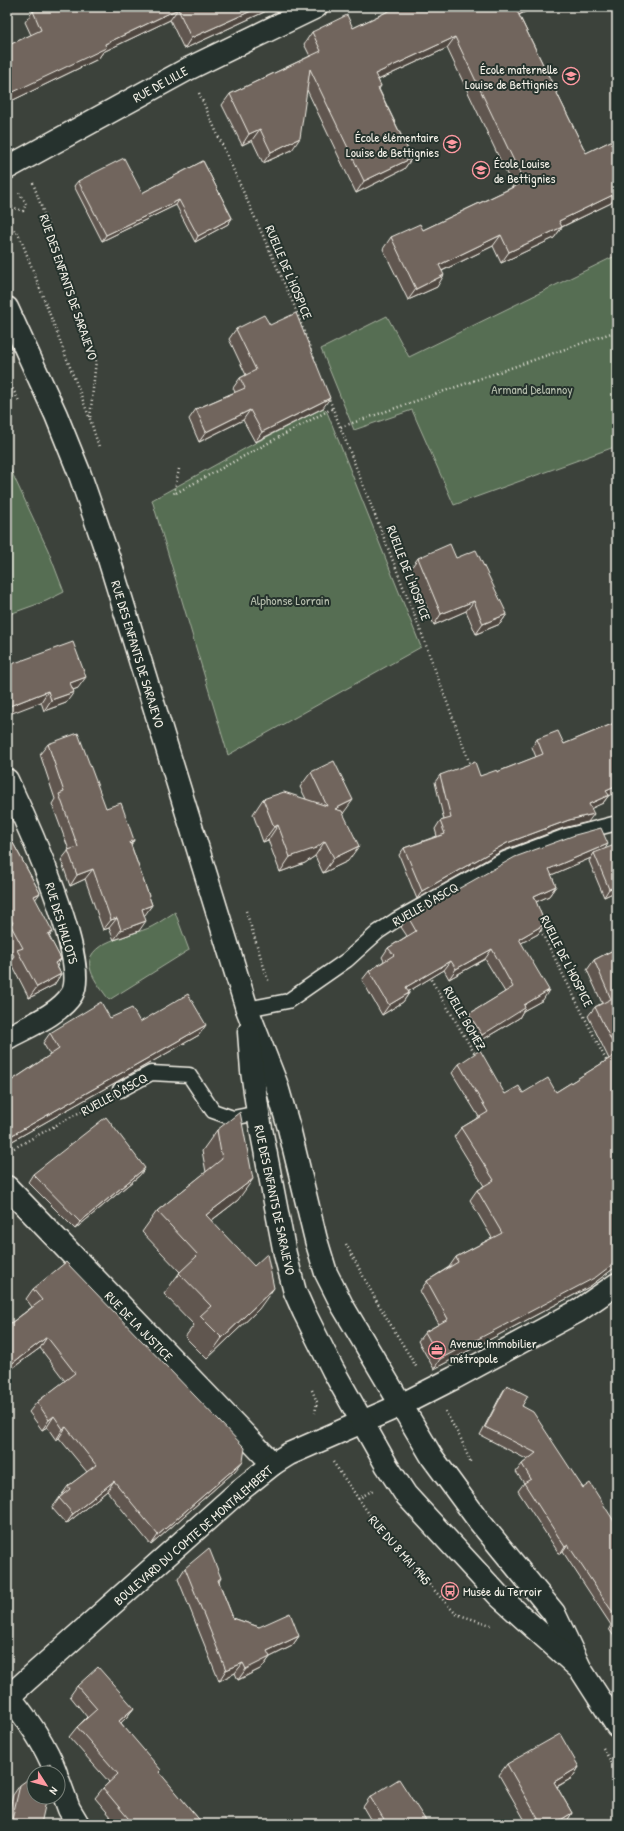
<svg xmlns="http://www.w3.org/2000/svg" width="624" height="1831" font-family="'Patrick Hand',sans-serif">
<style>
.green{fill:#566e53;stroke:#a5b09e}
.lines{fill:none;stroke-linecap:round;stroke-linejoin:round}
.service-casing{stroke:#f4f1e8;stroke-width:17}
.minor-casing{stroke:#f4f1e8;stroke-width:25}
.tertiary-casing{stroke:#f4f1e8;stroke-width:25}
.secondary-casing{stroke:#f4f1e8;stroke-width:25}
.path{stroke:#f4f1e8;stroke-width:2.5;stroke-dasharray:1 3;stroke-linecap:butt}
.service{stroke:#26332d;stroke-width:14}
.minor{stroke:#26332d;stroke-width:22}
.tertiary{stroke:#26332d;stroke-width:22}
.secondary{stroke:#26332d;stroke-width:22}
.wall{fill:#615750;stroke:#f4f1e8}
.shaded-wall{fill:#4f4741;stroke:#f4f1e8}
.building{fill:#71655d;stroke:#f4f1e8}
.labels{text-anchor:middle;stroke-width:4;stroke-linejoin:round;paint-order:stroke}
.poi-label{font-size:13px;fill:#f4f1e8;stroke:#26332d;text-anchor:start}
.street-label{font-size:13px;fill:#f4f1e8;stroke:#26332d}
.park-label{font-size:13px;fill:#b5bdac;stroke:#26332d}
</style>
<rect width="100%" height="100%" fill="#3c423b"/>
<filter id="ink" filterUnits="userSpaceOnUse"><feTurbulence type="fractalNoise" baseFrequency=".025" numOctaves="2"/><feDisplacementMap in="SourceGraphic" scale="8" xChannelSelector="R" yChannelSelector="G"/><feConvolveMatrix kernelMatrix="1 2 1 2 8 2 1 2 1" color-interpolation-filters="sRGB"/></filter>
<g filter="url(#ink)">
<!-- green -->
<g class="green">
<path d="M617 255V446L454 505 412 410 354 430 321 349 387 316 409 357Z"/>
<path d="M323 408 327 412 421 647 228 755 152 500 255 443Z"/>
<path d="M7 462 48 550 64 592 46 601 7 615Z"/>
<path d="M175 912 189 950 109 1000C103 991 94 981 91 971 80 941 133 936 151 927 159 923 167 917 175 912Z"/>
</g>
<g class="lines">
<!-- service casing -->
<g class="service-casing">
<g id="service">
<path d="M247 1009 288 1001 347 960 378 932 396 920 505 859 566 836 617 823"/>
<path d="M120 1090 151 1073 189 1075 213 1111 233 1118 258 1113"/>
</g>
</g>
<!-- minor casing -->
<g class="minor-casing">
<g id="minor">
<path d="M7 168 188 69 316 7"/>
<path d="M7 780C24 816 91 962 72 994 60 1014 27 1027 7 1038"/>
<path d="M7 1187 273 1464"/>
<path d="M9 1696C28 1721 45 1743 56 1773"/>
<path d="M58 1779 69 1809 78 1824"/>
</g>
</g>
<!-- tertiary casing -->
<g class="tertiary-casing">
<path id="tertiary" d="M7 1698 238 1492 273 1464 289 1454 401 1405 454 1378 578 1311 617 1284"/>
</g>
<!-- secondary casing -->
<g class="secondary-casing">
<g id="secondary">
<path d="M7 308 56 415 79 472 109 559 247 1009 276 1083 289 1128 316 1240 326 1273 342 1305 432 1457 479 1521 554 1613 581 1670"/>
<path d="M249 1032 252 1071 258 1113 285 1254 295 1292 304 1312 333 1370 387 1466 406 1495 499 1596 581 1670 617 1726"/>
</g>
</g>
<!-- path -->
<g class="path">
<path d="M199 93 294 305 317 367"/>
<path d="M33 183 96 360 90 418"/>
<path d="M7 211 9 206 23 211 26 204 18 191"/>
<path d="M7 226 17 232 22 242 90 419 99 447"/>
<path d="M7 378 19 401"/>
<path d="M328 396 421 632 471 767"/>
<path d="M341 427 617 331"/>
<path d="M179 469 174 494 333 408"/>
<path d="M246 911 269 983"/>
<path d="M539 927 607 1062"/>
<path d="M429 976 476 1056"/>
<path d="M7 1152 102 1100"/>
<path d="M346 1244 377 1302 417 1368"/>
<path d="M312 1390 317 1402 315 1413"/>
<path d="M445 1411 461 1439 471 1464"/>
<path d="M333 1462 383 1534 456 1614 491 1625"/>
<path d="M358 1499 373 1490"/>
<path d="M603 1748 617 1772"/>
</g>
<!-- service -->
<use href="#service" class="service"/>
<!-- minor -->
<use href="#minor" class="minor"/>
<!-- tertiary -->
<use href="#tertiary" class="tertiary"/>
<!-- secondary -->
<use href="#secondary" class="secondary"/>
</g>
<!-- wall -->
<g class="wall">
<path d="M275 7 184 49 170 20 103 52 98 59 7 103V46L31 35 25 22 33 11 61 10Z"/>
<path d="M397 7H535L519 15 586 153 617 138V195L611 203 562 227 554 238 501 263 493 246 442 271 437 287 408 300 383 249 391 237 423 230 513 187 447 48 378 80 381 86 379 89 412 158 404 169 356 193 307 90 292 150 263 163 252 140 242 145 222 105 230 94 310 56 304 44 312 32 353 28Z"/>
<path d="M203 161 232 218 228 224 195 242 176 205 102 241 74 186 78 181 142 193Z"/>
<path d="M270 325 323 408 255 442 243 420 199 442 189 419 196 409 235 392 233 388 240 378 246 375 229 339 236 329Z"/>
<path d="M418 558H456L507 614 500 624 476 634 466 611 434 625 411 568Z"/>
<path d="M12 664 78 688 73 690 66 703 44 711 41 702Z"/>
<path d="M617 722V792L609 795 603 803 591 808 588 822 563 828 502 851 417 899 399 855 404 848 437 836 435 829 440 821 444 820 435 782 440 775 480 776 497 772 536 757 532 747 537 739 564 744Z"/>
<path d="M48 744 106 808 134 840 131 845 152 905 144 915 139 931 114 940 109 928 103 930 85 879 70 886 61 860 69 850 52 804 55 799 40 754Z"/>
<path d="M311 772 343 814 348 861 323 873 315 856 305 863 280 872 268 840 263 842 253 814 263 799H306L300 787Z"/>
<path d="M7 832 40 893 35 899 49 937 61 959 57 966 61 974 54 985 29 998 10 961 14 956 7 943Z"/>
<path d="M605 849 617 891 604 897 589 861 591 858 551 875 556 886 549 896 536 902 545 924 538 934 521 943 543 1000 523 1011 519 1018 475 1044 463 1024 469 1014 505 992 485 959 449 979 444 970 409 991V993L403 1002 382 1015 362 980 369 971 384 961 382 957 388 948 407 936 401 927 408 917Z"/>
<path d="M617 948V1266L589 1287 434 1369 418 1341 425 1332 439 1324 420 1291 427 1281 449 1267 456 1257 492 1238 470 1200 477 1190 484 1186 454 1137 461 1128 479 1117 452 1073 459 1064 505 1094 556 1092 609 1059 588 1016 595 1007 602 1003 587 970 594 960Z"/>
<path d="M110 1018 140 1022 199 1035 7 1144V1082L8 1083 50 1055 43 1043 50 1033Z"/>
<path d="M217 1130 238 1200 211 1221 259 1309 207 1359 185 1337 194 1325 164 1294 180 1272 142 1232 157 1211 206 1172 202 1151Z"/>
<path d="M33 1174 140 1175 75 1229 28 1182Z"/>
<path d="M33 1289 235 1471 151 1545 107 1491 66 1524 52 1508 68 1486 87 1472 59 1438 56 1440 47 1427 42 1430 29 1412 37 1402 65 1381 40 1348 7 1372V1326L32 1307 26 1299Z"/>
<path d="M507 1385 583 1488 617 1526V1641L609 1629 611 1625 563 1552 560 1555 518 1491 524 1483 516 1472 522 1464 528 1460 480 1435 502 1393Z"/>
<path d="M185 1568 221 1578 219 1582 233 1618 259 1627 299 1636 292 1646 270 1657 262 1668 238 1680 235 1673 219 1681 178 1579Z"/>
<path d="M77 1686 134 1708 126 1718 121 1723 159 1773 203 1824H117L95 1798 103 1788 109 1782 69 1737 77 1727 87 1717 70 1696Z"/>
<path d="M507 1764 579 1767 572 1778 557 1787 572 1813 565 1824H527L499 1775Z"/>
<path d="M20 1785 41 1824H7V1821L13 1795Z"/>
<path d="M370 1797 428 1824H373L363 1807Z"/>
</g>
<!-- shaded-wall -->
<g class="shaded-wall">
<path d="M260 7H275L184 49 191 38Z"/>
<path d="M519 7H535L508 20 516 9Z"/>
<path d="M178 9 170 20 103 52 98 59 7 103V95L105 44Z"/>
<path d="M455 37 447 48 367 85 375 74Z"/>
<path d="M260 129 252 140 242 145 249 134Z"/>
<path d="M300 138 292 150 263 163 271 152Z"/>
<path d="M412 158 404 169 356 193 364 181Z"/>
<path d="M617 180V188L614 181Z"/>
<path d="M617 193V195L611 203 551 232 559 221Z"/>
<path d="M179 200 176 205 102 241 106 235Z"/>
<path d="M232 218 228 224 195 242 198 236Z"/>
<path d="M562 227 554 238 501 263 509 252Z"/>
<path d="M501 235 493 246 431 276 439 265Z"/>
<path d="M444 275 437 287 408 300 416 289Z"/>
<path d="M330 398 323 408 255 442 262 432Z"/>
<path d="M250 410 243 420 199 442 206 432Z"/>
<path d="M474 601 466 611 434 625 441 614Z"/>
<path d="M507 614 500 624 476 634 483 624Z"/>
<path d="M86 677 78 688 62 694 70 683Z"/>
<path d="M48 691 41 702 7 715V707Z"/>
<path d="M74 692 66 703 44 711 51 700Z"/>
<path d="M617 786V792L601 799 606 791Z"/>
<path d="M609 795 603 803 584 812 589 804Z"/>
<path d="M353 800 342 815 335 809Z"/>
<path d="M594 814 588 822 563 828 502 851 417 899 422 891 507 843 569 820Z"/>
<path d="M278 825 268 840 263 842 274 827Z"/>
<path d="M134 840 127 851 130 842Z"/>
<path d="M325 841 315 856 305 863 280 872 290 857Z"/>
<path d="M608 844 602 854 594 853 591 858 542 879 549 869Z"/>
<path d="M359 846 348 861 323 873 334 858Z"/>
<path d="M93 869 85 879 70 886 77 875Z"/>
<path d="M556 886 549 896 527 906 534 896Z"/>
<path d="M617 886V891L604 897 609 889Z"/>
<path d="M40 893 32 904 34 896Z"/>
<path d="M152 905 145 915 135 919 142 909Z"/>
<path d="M117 918 109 928 103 930 111 920Z"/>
<path d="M146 921 139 931 114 940 121 930Z"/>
<path d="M545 924 538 934 512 948 519 939Z"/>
<path d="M53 932 45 943 48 934Z"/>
<path d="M492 949 485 959 449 979 456 969Z"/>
<path d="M61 959 54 970 55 963Z"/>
<path d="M451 961 444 970 399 997 406 987Z"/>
<path d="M61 974 54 985 29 998 37 987Z"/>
<path d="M549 990 543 1000 523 1011 519 1018 475 1044 482 1035 524 1005Z"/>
<path d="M409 993 403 1002 382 1015 389 1005Z"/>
<path d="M206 1025 199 1035 7 1144V1138Z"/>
<path d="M145 1168 140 1175 75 1229 80 1222Z"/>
<path d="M253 1179 238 1200 191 1236 206 1215Z"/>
<path d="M617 1261V1266L589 1287 434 1369 440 1359Z"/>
<path d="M274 1288 259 1309 207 1359 222 1338Z"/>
<path d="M47 1337 40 1348 7 1372V1369L10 1365Z"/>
<path d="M54 1416 47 1427 42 1430 49 1420Z"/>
<path d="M66 1427 59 1438 56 1440 63 1429Z"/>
<path d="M243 1461 235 1471 151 1545 158 1535Z"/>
<path d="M114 1481 107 1491 66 1524 73 1514Z"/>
<path d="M568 1545 563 1552 560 1555 565 1547Z"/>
<path d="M299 1636 292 1646 270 1657 262 1668 238 1680 246 1669 267 1651Z"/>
<path d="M243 1663 235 1673 219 1681 226 1670Z"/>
<path d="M134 1708 126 1718 111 1732 119 1721Z"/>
<path d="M579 1767 572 1778 547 1792 554 1782Z"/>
<path d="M572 1813 565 1824H554Z"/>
</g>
<!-- building -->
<g class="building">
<path d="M42 7H59L61 10 68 7H260L191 38 178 9 105 44 106 48 7 95V46L41 30 33 11Z"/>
<path d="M397 7H519L516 9 586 153 617 138V180L614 181 617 187V193L559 221 562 227 509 252 501 235 439 265 444 275 416 289 391 237 420 224 423 230 524 182 455 37 375 74 381 86 378 88 412 158 364 181 310 69 300 138 271 152 260 129 249 134 230 94 321 51 312 32 347 15 353 28Z"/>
<path d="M124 158 142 193 203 161 232 218 198 236 179 200 106 235 78 181Z"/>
<path d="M296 313 330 398 262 432 250 410 206 432 196 409 245 388 240 378 256 370 236 329 264 315 270 325Z"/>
<path d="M450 544 456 558 476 550 507 614 483 624 474 601 441 614 418 558Z"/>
<path d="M73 642 86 677 70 683 74 692 51 700 48 691 7 707V656L12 664Z"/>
<path d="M617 722V786L606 791 609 795 589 804 594 814 569 820 507 843 422 891 404 848 445 834 440 821 451 818 440 775 475 762 480 776 497 770V772L543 754 537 739 558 731 564 744Z"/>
<path d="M78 733 106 808 121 803 134 840 130 842 152 905 142 909 146 921 121 930 117 918 111 920 93 869 77 875 68 850 78 847 59 794 64 792 48 744Z"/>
<path d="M334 761 353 800 335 809 342 811 359 846 334 858 325 841 316 848 290 857 278 825 274 827 263 799 284 792 327 806 311 772Z"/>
<path d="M601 828 608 844 549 869 556 886 534 896 545 924 519 939 549 990 524 1005 525 1008 482 1035 469 1014 513 987 492 949 456 969 451 961 406 987 409 993 389 1005 369 971 394 955 388 948 416 931 408 917 515 857 575 835Z"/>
<path d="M7 832 40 893 34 896 53 932 48 934 61 959 55 963 61 974 37 987 17 950 23 948 10 924 13 923 7 912Z"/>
<path d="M617 844V886L609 889 594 853Z"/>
<path d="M617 948V1052L595 1007 611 999 594 960Z"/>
<path d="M188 994 206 1025 7 1138V1082L8 1083 59 1049 50 1033 101 1002 110 1018 132 1008 140 1022Z"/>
<path d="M480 1050 505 1094 519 1086 523 1093 548 1078 556 1092 617 1054V1261L596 1277 440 1359 425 1332 448 1319 427 1281 458 1262 456 1257 502 1233 477 1190 494 1180 461 1128 488 1112 459 1064Z"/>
<path d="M240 1112 253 1179 206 1215 254 1266 267 1254 274 1288 222 1338 200 1316 211 1306 179 1273 198 1255 157 1211 222 1159 217 1130Z"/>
<path d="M106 1117 145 1168 80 1222 33 1174Z"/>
<path d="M66 1262 245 1448 243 1461 158 1535 114 1481 73 1514 59 1498 70 1489 68 1486 96 1465 66 1427 63 1429 54 1416 49 1420 37 1402 75 1373 47 1337 10 1365 7 1362V1326L42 1300 33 1289Z"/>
<path d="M507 1385 528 1396 522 1406 533 1412 583 1488 590 1483 617 1526V1619L568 1545 565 1547 524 1483 531 1479 522 1464 536 1453 485 1427Z"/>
<path d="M209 1548 221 1578 218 1580 233 1618 259 1627 290 1613 299 1636 267 1651 270 1657 246 1669 243 1663 226 1670 185 1568Z"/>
<path d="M617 1619V1626L614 1621Z"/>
<path d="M98 1667 134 1708 119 1721 161 1770 159 1772 203 1824H133L103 1788 118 1774 77 1727 97 1709 77 1686Z"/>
<path d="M560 1734 579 1767 554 1782 572 1813 554 1824H541L507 1764Z"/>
<path d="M50 1763 53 1772V1773H36Z"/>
<path d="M34 1775V1797H47L41 1824H11L20 1785Z"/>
<path d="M399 1779 428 1824H387L370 1797Z"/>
<path d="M596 1820 599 1824H589Z"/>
</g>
</g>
<!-- icons -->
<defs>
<g id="school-ring" transform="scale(0.9)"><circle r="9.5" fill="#26332d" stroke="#ff9aa2" stroke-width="1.5"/><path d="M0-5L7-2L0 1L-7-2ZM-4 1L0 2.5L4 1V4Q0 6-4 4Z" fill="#ff9aa2"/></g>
<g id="office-ring" transform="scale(0.9)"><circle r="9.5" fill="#26332d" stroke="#ff9aa2" stroke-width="1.5"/><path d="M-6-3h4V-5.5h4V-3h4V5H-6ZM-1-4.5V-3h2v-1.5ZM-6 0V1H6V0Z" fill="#ff9aa2"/></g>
<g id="bus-ring" transform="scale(0.9)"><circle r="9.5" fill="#26332d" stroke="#ff9aa2" stroke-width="1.5"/><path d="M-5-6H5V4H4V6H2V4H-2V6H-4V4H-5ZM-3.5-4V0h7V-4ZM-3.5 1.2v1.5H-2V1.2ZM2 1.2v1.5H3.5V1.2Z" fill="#ff9aa2"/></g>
</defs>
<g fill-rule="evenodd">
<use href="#school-ring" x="571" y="76"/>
<use href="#school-ring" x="452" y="144"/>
<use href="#school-ring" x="481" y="170"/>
<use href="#office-ring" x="437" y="1350"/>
<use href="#bus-ring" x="450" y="1591"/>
</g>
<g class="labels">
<!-- poi labels -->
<g class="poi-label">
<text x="558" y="74" text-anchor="end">École maternelle<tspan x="558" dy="15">Louise de Bettignies</tspan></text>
<text x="439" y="142" text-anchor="end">École élémentaire<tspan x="439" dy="15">Louise de Bettignies</tspan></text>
<text x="494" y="168">École Louise<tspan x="494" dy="15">de Bettignies</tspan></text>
<text x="450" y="1348">Avenue Immobilier<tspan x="450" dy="15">métropole</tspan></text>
<text x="463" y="1596">Musée du Terroir</text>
</g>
<!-- street labels -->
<g class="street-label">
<text transform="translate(160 84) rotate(-29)" y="5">RUE DE LILLE</text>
<text transform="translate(289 272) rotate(67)" y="5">RUELLE DE L'HOSPICE</text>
<text transform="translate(69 287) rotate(71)" y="5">RUE DES ENFANTS DE SARAJEVO</text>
<text transform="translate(409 573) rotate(69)" y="5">RUELLE DE L'HOSPICE</text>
<text transform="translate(138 654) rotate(73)" y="5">RUE DES ENFANTS DE SARAJEVO</text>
<text transform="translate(425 904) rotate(-30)" y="5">RUELLE D'ASCQ</text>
<text transform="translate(62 923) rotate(73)" y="5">RUE DES HALLOTS</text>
<text transform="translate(567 961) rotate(63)" y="5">RUELLE DE L'HOSPICE</text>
<text transform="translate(465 1018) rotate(60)" y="5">RUELLE BOMEZ</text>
<text transform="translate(114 1094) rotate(-29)" y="5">RUELLE D'ASCQ</text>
<text transform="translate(275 1200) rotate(78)" y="5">RUE DES ENFANTS DE SARAJEVO</text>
<text transform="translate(139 1326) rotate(46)" y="5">RUE DE LA JUSTICE</text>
<text transform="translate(193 1535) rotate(-41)" y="5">BOULEVARD DU COMTE DE MONTALEMBERT</text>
<text transform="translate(400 1550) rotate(49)" y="5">RUE DU 8 MAI 1945</text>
</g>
<!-- park labels -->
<g class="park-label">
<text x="532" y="394">Armand Delannoy</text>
<text x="290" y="605">Alphonse Lorrain</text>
</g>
</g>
<!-- margin -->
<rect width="624" height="1831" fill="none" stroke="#26332d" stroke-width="24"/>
<rect x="12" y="12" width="600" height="1807" fill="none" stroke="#f4f1e8" stroke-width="1.5" filter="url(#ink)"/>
<!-- north arrow -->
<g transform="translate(46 1785) rotate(126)"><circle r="19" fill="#26332d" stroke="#787f78"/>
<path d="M0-3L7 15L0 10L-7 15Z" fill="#ff9aa2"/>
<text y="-6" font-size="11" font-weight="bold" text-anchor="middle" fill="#f4f1e8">N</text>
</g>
</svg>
